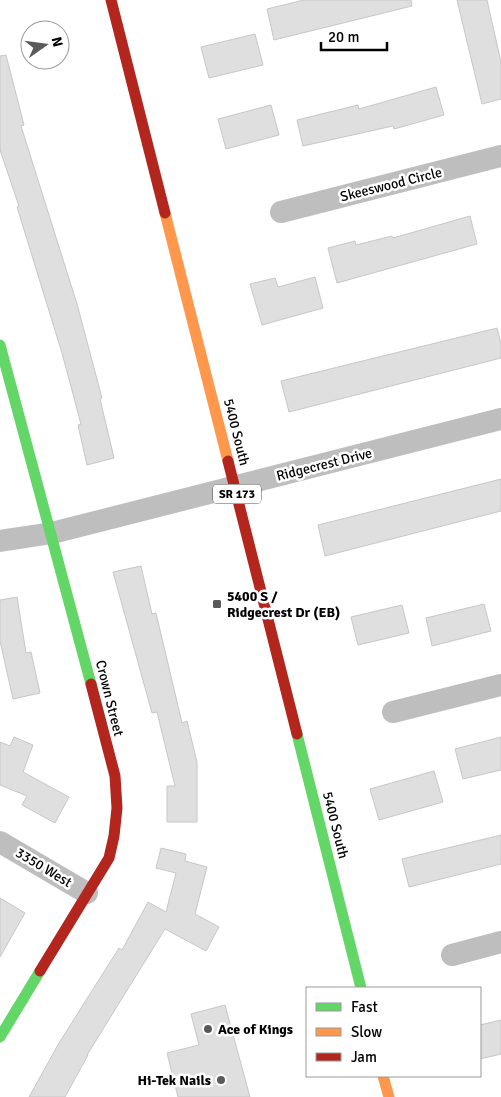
<svg xmlns="http://www.w3.org/2000/svg" width="501" height="1097" font-family="Signika,sans-serif">
<style>
.building{fill:#dfdfdf;stroke:#c7c7c7}
.lines{fill:none;stroke-linecap:round;stroke-linejoin:round}
.street{stroke:#bebebe;stroke-width:22}
.fast{stroke:#63d668;stroke-width:11}
.slow{stroke:#ff974d;stroke-width:11}
.jam{stroke:#b3261e;stroke-width:11}
.poi-dot{fill:#595959;stroke:#fff;stroke-width:2}
.labels{text-anchor:middle;stroke-width:5;stroke-linejoin:round;paint-order:stroke}
.shield{fill:#fff;stroke:#4c4c4c;stroke-width:1}
.shield-label{font-size:12px;font-weight:bold;fill:#000}
.street-label{font-size:14px;fill:#000;stroke:#fff}
.poi-label{font-size:14px;font-weight:bold;fill:#000;stroke:#fff;text-anchor:start}
</style>
<rect width="100%" height="100%" fill="#fff"/>
<!-- building -->
<g class="building">
<path d="M304 0H411L412 6 274 40 267 9Z"/>
<path d="M457 0H487L501 62V99L482 104Z"/>
<path d="M255 34 263 65 209 78 201 47Z"/>
<path d="M6 55 24 125 21 126 77 304 102 398 100 399 114 458 87 465 78 425 81 424 62 353 17 207 19 206 0 150V56Z"/>
<path d="M436 87 444 115 394 129 393 126 303 146 297 120 358 105 359 109Z"/>
<path d="M271 105 279 135 226 149 218 119Z"/>
<path d="M470 216 477 244 337 283 328 248 355 241 356 245 392 236 393 238Z"/>
<path d="M315 277 323 308 262 325 250 284 275 278 278 287Z"/>
<path d="M497 328 501 343V358L289 412 281 381Z"/>
<path d="M501 479V511L325 556 318 525Z"/>
<path d="M141 566 152 614 156 613 182 723 187 721 197 762V822H167V786H175L157 712 152 713 113 572Z"/>
<path d="M17 597 26 653 31 652 40 693 13 699 0 641V600Z"/>
<path d="M484 604 491 631 432 646 426 618Z"/>
<path d="M402 605 409 633 358 645 351 617Z"/>
<path d="M14 737 33 745 23 772 69 797 55 823 22 805 27 796 0 785V742L10 746Z"/>
<path d="M501 737V770L463 779 455 749Z"/>
<path d="M434 771 443 802 379 820 370 789Z"/>
<path d="M501 835V864L409 887 402 859Z"/>
<path d="M161 848 186 854 185 861 207 867 195 914 219 927 206 951 165 929 87 1055H88L65 1097H29L59 1043 119 948 122 950 148 902 166 912 176 873 156 868Z"/>
<path d="M0 898 25 913 0 957Z"/>
<path d="M225 1005 250 1097H178L167 1053 199 1045 191 1014Z"/>
<path d="M501 1020V1054L480 1059V1025Z"/>
</g>
<g class="lines">
<!-- street -->
<g class="street">
<path d="M281 212 501 156"/>
<path d="M0 541 52 533 501 419"/>
<path d="M393 712 501 685"/>
<path d="M0 842 87 893"/>
<path d="M452 955 501 942"/>
</g>
<!-- fast -->
<g class="fast">
<path d="M0 345 91 684"/>
<path d="M297 734 361 988"/>
<path d="M0 1037 40 971"/>
</g>
<!-- slow -->
<g class="slow">
<path d="M165 213 228 461"/>
<path d="M383 1076 389 1097"/>
</g>
<!-- jam -->
<g class="jam">
<path d="M111 0 165 213"/>
<path d="M228 461 297 734"/>
<path d="M40 971 109 858 114 836 117 808 115 776 91 684"/>
</g>
</g>
<!-- markers -->
<g class="poi-dot">
<rect x="212" y="599" width="10" height="10" rx="2.5"/>
<circle cx="208" cy="1029" r="5"/>
<circle cx="221" cy="1080" r="5"/>
</g>
<g class="labels">
<!-- shield labels -->
<rect class="shield" x="213" y="484.5" width="48" height="19" rx="4"/>
<g class="shield-label">
<text x="237" y="498">SR 173</text>
</g>
<!-- street labels -->
<g class="street-label">
<text transform="translate(391 184) rotate(-14)" y="5">Skeeswood Circle</text>
<text transform="translate(237 432) rotate(76)" y="5">5400 South</text>
<text transform="translate(324 464) rotate(-14)" y="5">Ridgecrest Drive</text>
<text transform="translate(110 698) rotate(76)" y="5">Crown Street</text>
<text transform="translate(336 825) rotate(76)" y="5">5400 South</text>
<text transform="translate(44 867) rotate(31)" y="5">3350 West</text>
</g>
<!-- poi labels -->
<g class="poi-label">
<text x="227" y="601">5400 S /<tspan x="227" dy="16">Ridgecrest Dr (EB)</tspan></text>
<text x="218" y="1034">Ace of Kings</text>
<text x="211" y="1085" text-anchor="end">Hi-Tek Nails</text>
</g>
</g>
<!-- legend -->
<rect x="306" y="987" width="175" height="90" fill="#ffffff" stroke="#999999"/>
<rect x="316" y="1003" width="25" height="8" fill="#63d668" stroke="#999999"/>
<text x="351" y="1012" font-size="15" fill="#000000">Fast</text>
<rect x="316" y="1028" width="25" height="8" fill="#ff974d" stroke="#999999"/>
<text x="351" y="1037" font-size="15" fill="#000000">Slow</text>
<rect x="316" y="1053" width="25" height="8" fill="#b3261e" stroke="#999999"/>
<text x="351" y="1062" font-size="15" fill="#000000">Jam</text>
<!-- north arrow -->
<g transform="translate(45 45) rotate(76)"><circle r="24" fill="#ffffff" stroke="#999999"/>
<path d="M0-4L9 19L0 12L-9 19Z" fill="#595959"/>
<text y="-8" font-size="14" font-weight="bold" text-anchor="middle" fill="#000000">N</text>
</g>
<!-- scale -->
<path d="M321 42v8h66v-8" fill="none" stroke="#000000" stroke-width="2.5"/>
<text x="328" y="42" font-size="15" fill="#000000" stroke="#ffffff" stroke-width="4" paint-order="stroke">20 m</text>
</svg>
